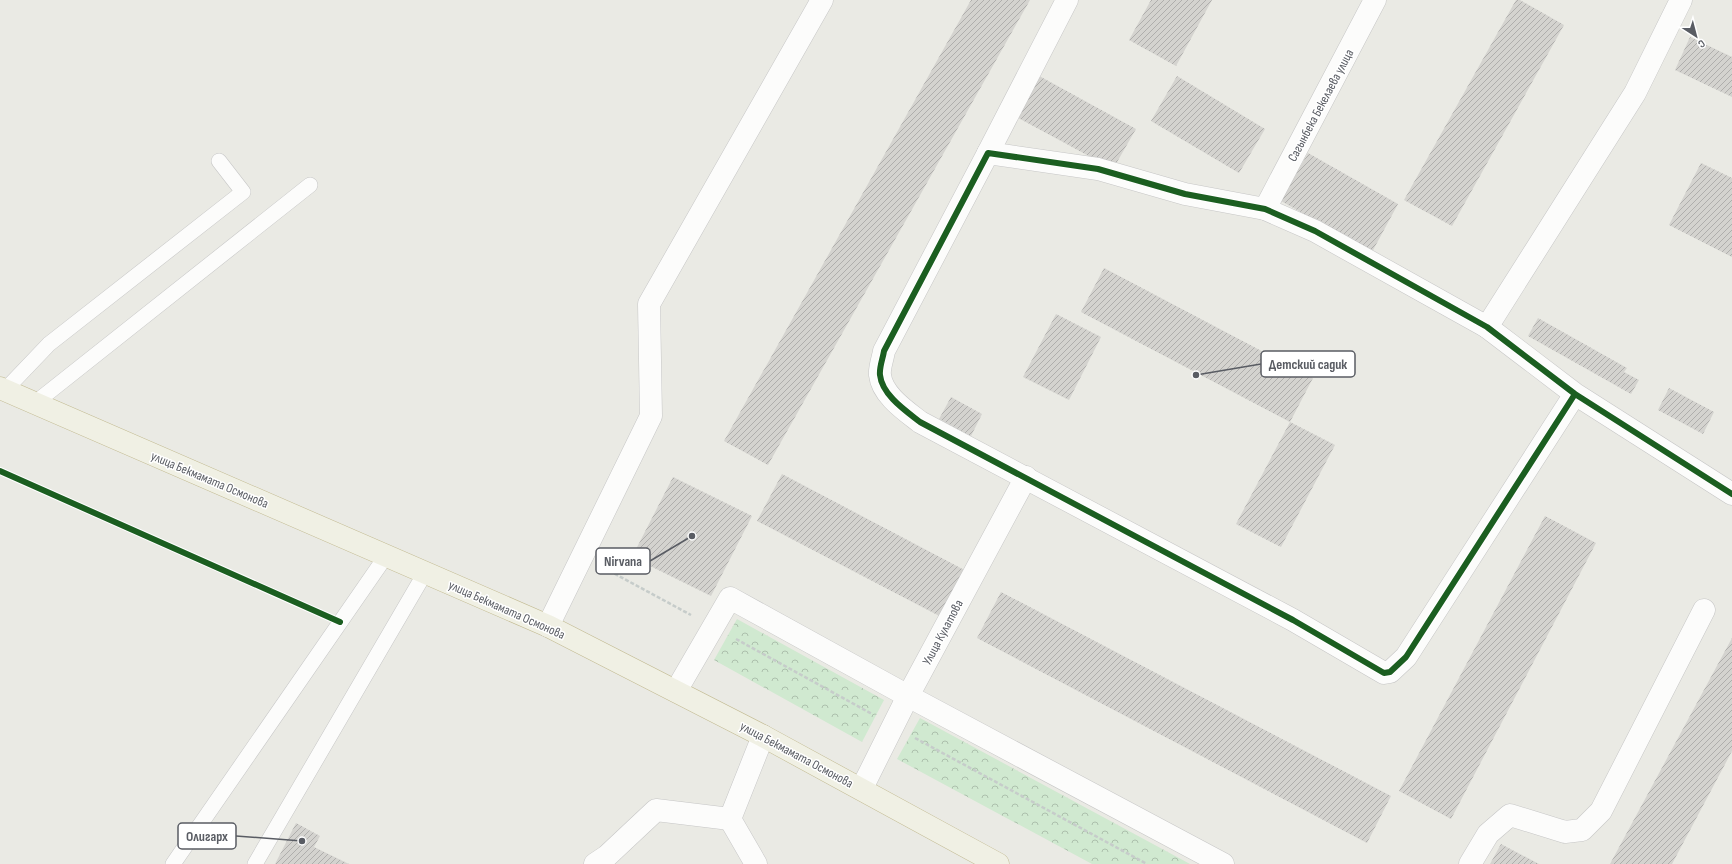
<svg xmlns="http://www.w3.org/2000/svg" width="1732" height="864" font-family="'Sofia Sans Condensed',sans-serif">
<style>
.park{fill:url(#park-crowns)}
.building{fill:url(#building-hatch)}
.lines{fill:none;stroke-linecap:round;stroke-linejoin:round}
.service-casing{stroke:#c6c6c6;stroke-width:16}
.minor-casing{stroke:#c6c6c6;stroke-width:23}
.trunk-casing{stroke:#c2ba91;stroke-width:23}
.path{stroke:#c6ccca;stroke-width:2.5;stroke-dasharray:4 2;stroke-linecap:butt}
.service{stroke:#fcfcfb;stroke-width:15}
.minor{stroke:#fcfcfb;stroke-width:22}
.trunk{stroke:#f0f0e4;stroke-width:22}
.cycleway-casing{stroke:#fff;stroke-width:8}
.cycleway{stroke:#1b5e20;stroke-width:6}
.labels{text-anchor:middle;stroke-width:3;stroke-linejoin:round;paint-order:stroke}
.street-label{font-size:13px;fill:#595c63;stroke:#fff}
.leader{fill:none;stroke:#595c63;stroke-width:1.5}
.callout-dot{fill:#595c63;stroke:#fff;stroke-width:1.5}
.callout{fill:#fff;stroke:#595c63;stroke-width:1.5}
.callout-label{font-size:14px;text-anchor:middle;font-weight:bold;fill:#595c63}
</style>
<defs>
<pattern id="park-crowns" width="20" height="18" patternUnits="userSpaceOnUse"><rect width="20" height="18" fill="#d0e9d0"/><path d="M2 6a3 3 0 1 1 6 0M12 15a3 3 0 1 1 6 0" fill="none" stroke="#acc0ac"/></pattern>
<pattern id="building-hatch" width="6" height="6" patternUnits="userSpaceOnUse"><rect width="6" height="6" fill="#d4d3cf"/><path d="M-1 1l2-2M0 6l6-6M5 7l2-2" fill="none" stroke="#afaeac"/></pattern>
</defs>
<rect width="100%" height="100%" fill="#eaeae4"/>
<!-- park -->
<g class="park">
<path d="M737 619 884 700 862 742 714 660Z"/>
<path d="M920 718 1190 864H1092L897 759Z"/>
</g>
<!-- building -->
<g class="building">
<path d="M971 0H1030L768 465 724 441Z"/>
<path d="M1151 0H1212L1176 66 1129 40Z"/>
<path d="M1516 0H1520L1564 25 1452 226 1404 200Z"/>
<path d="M1690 37 1732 57V97L1675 70Z"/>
<path d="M1032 72 1136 129 1113 169 1009 113Z"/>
<path d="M1177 76 1265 129 1239 173 1151 121Z"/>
<path d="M1308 153 1398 204 1372 252 1281 201Z"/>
<path d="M1701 163 1732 178V257L1669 225Z"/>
<path d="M1104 268 1313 378 1290 422 1081 312Z"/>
<path d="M1056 314 1101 337 1069 400 1023 377Z"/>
<path d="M1538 318 1627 368 1624 372 1639 380 1631 394 1528 336Z"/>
<path d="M1669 388 1714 412 1703 434 1658 410Z"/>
<path d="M951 397 982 414 971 436 939 419Z"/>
<path d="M1290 422 1335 445 1281 547 1236 524Z"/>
<path d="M782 474 972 574 947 620 757 521Z"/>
<path d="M673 477 752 516 711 596 632 557Z"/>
<path d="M1545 516 1596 543 1451 819 1399 791Z"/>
<path d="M1001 592 1391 796 1367 843 977 638Z"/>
<path d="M1732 638V751L1672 864H1610Z"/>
<path d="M296 823 320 836 314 847 349 864H275Z"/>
<path d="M1501 844 1539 864H1490Z"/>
</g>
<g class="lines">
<!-- service casing -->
<g class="service-casing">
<g id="service">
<path d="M5 390 49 344 243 192 219 161"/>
<path d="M35 403 310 185"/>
<path d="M173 864 386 556"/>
<path d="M255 864 425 573"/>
</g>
</g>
<!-- minor casing -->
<g class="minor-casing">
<g id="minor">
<path d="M988 153 1067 0"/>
<path d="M1265 209 1375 0"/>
<path d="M1487 327 1635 93 1681 0"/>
<path d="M1575 394 1406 657 1390 672 1384 673 1293 620 920 422C906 411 882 395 880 375 879 368 883 358 884 351L988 153 1098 169 1185 194 1265 209 1315 231 1487 327 1575 394 1732 494"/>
<path d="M548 626 651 416 649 304 822 0"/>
<path d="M676 691 730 598 908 696 1223 864"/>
<path d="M862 788 908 696 1026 477"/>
<path d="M595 864 607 856 656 810 730 819"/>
<path d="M756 864 730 819 763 736"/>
<path d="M1470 864 1488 834 1510 815 1565 832 1582 830 1601 811 1704 610"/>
</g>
</g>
<!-- trunk casing -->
<g class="trunk-casing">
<path id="trunk" d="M0 388 548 626 763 736 998 864"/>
</g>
<!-- path -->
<g class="path">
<path d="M604 568 691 615"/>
<path d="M736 639 872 714"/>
<path d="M915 738 1147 864"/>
</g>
<!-- service -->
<use href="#service" class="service"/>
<!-- minor -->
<use href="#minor" class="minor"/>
<!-- trunk -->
<use href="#trunk" class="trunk"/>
<!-- cycleway casing -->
<g class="cycleway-casing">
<g id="cycleway">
<path d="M1575 394 1406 657 1390 672 1384 673 1293 620 920 422C906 411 882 395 880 375 879 368 883 358 884 351L988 153 1098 169 1185 194 1265 209 1315 231 1487 327 1575 394 1732 494"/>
<path d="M0 471 340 622"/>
</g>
</g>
<!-- cycleway -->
<use href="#cycleway" class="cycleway"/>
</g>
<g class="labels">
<!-- street labels -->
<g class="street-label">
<text transform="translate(1320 105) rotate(-62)" y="5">Сагынбека Бекелаева улица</text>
<text transform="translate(210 479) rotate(23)" y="5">улица Бекмамата Осмонова</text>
<text transform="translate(507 609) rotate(24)" y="5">улица Бекмамата Осмонова</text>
<text transform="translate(942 632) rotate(-62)" y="5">Улица Кулатова</text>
<text transform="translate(797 754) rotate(28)" y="5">улица Бекмамата Осмонова</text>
</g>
</g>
<!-- callouts -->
<path class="leader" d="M1196 375L1261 364M692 536L650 561M302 841L236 836"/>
<g class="callout-dot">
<circle cx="1196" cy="375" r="4"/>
<circle cx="692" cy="536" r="4"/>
<circle cx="302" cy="841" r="4"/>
</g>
<g class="callout">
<rect x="1261" y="351" width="94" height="26" rx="4"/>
<rect x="596" y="548" width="54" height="26" rx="4"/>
<rect x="178" y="823" width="58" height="26" rx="4"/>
</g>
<g class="callout-label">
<text x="1308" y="369">Детский садик</text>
<text x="623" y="566">Nirvana</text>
<text x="207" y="841">Олигарх</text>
</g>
<!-- north arrow -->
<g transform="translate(1696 36) rotate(144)" stroke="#ffffff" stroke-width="3" paint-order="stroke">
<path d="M0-3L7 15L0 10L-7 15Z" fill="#595c63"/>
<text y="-6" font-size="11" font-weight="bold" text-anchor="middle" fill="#595c63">С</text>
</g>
</svg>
